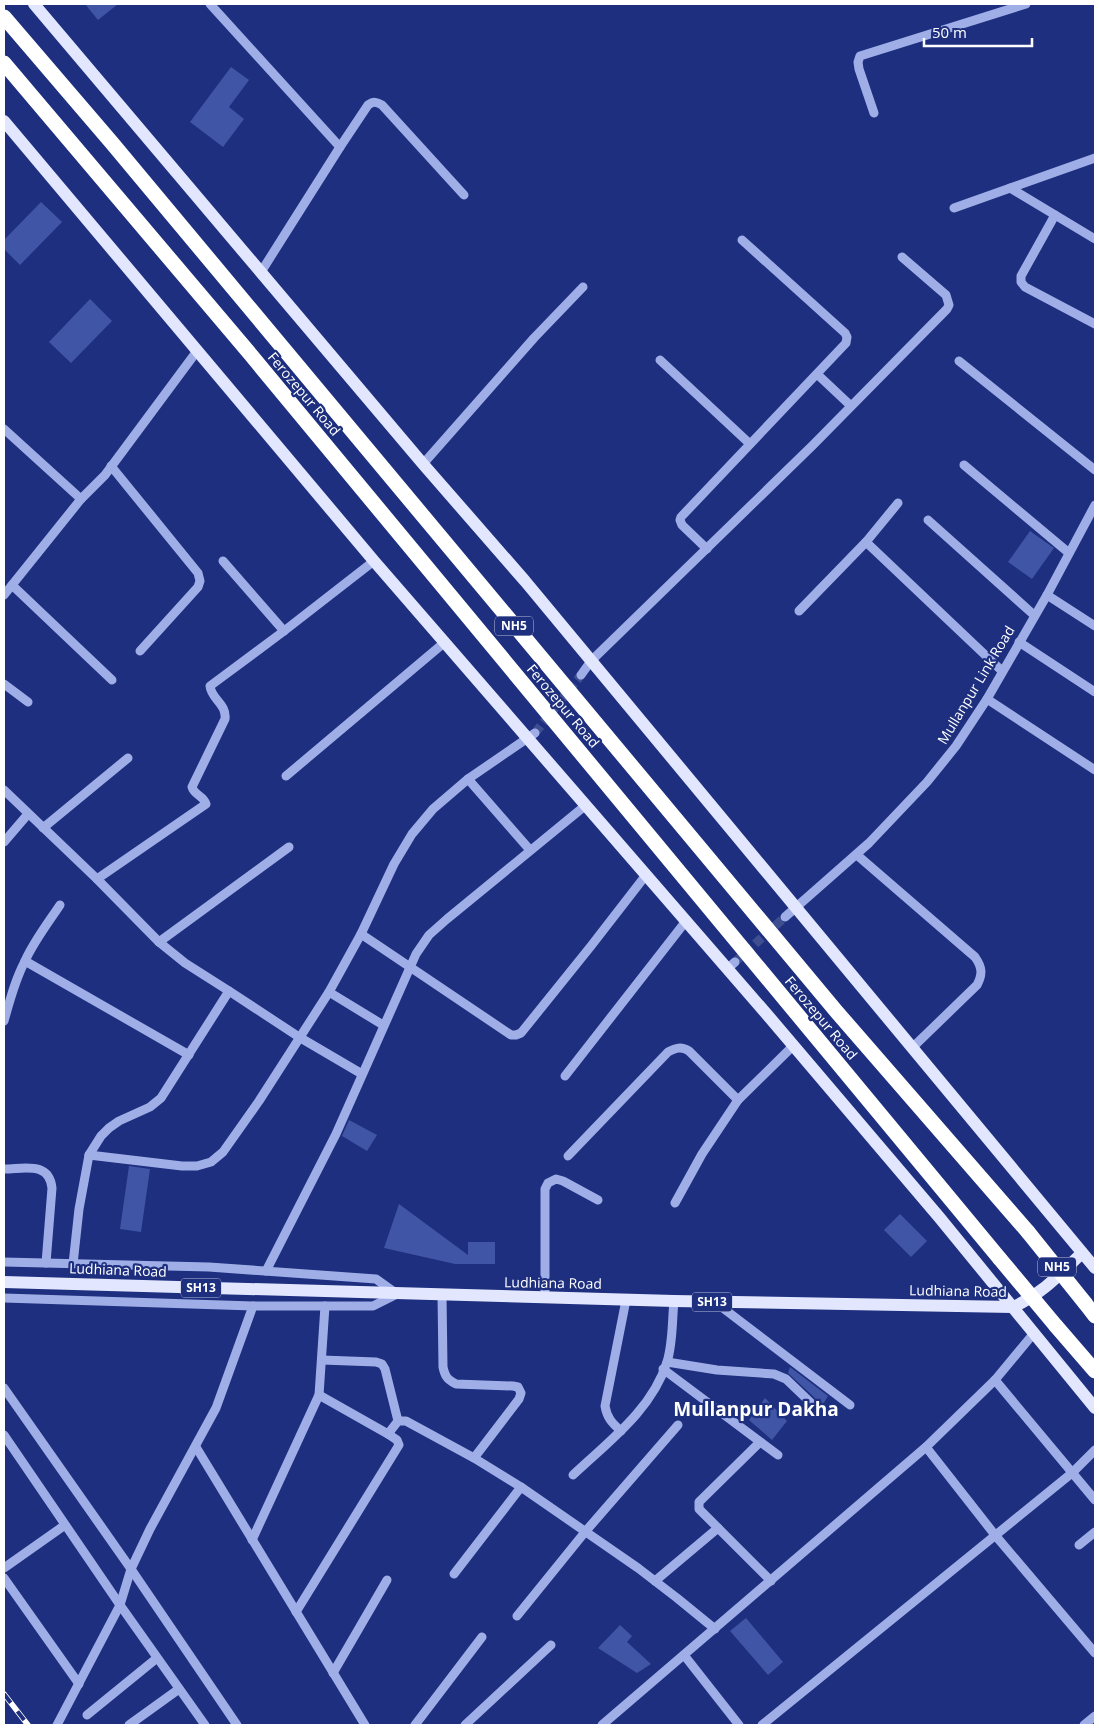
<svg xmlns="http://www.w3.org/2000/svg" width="1099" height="1729" font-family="'Open Sans',sans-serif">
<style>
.building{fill:#4155a6}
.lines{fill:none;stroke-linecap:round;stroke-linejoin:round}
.minor-tunnel{stroke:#3f4e91;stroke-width:9;stroke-dasharray:9 4.5;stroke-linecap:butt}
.minor{stroke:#a0aee8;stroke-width:9}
.major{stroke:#e2e6fe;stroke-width:12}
.highway{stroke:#fff;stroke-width:15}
.rail-casing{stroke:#fff;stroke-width:5.5}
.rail{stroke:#1d2f7e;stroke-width:4;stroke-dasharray:11;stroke-linecap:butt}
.highway-bridge{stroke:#fff;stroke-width:15}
.labels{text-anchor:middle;stroke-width:4.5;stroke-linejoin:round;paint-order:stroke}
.shield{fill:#1d2f7e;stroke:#bbc1d8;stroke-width:1}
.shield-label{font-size:12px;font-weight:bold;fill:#fff}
.street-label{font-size:14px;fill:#fff;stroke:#1d2f7e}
.district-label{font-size:19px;font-weight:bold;fill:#fff;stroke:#1d2f7e}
</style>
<rect width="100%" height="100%" fill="#1d2f7e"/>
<!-- building -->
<g class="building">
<path d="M85 4H118L98 20Z"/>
<path d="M231 67 249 80 229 107 244 119 223 147 190 122Z"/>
<path d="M41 202 62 222 20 265 4 249V240Z"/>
<path d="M90 299 112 321 71 363 49 342Z"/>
<path d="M1030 531 1054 548 1032 579 1008 562Z"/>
<path d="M349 1120 377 1135 367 1151 342 1136Z"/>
<path d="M129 1166 150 1169 141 1232 120 1229Z"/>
<path d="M399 1204 468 1255V1242H495V1264H455L384 1248Z"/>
<path d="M900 1214 927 1241 911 1257 884 1230Z"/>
<path d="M790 1367 828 1396 819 1411 815 1407 817 1404 815 1398 788 1373Z"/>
<path d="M765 1398 787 1421 772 1440 749 1420Z"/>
<path d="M746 1618 783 1662 768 1675 730 1631Z"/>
<path d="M620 1625 632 1636 627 1642 651 1664 637 1673 598 1648Z"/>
</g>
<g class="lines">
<!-- minor-tunnel -->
<g class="minor-tunnel">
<path d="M535 733 581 675"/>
<path d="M735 962 785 917"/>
</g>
<!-- minor -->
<g class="minor">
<path d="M210 4 340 147"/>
<path d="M874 113 859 69 858 62 860 56 1026 4"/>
<path d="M1010 188 1095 239"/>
<path d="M954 208 1095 158"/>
<path d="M1055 215 1021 276V282L1025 287 1095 324"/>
<path d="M261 272 340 147 368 105C374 101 376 102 382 105L464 195"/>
<path d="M660 360 750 444"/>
<path d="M959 361 1095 470"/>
<path d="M817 374 851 406"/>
<path d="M4 429 81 499"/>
<path d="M423 464 534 338 583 287"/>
<path d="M964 465 1069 553"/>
<path d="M111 466 198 573 200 581 198 587 140 651"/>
<path d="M898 503 866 542 1002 671"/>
<path d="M928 520 1034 615"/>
<path d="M707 549 682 525 680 520 681 517 846 343 847 337 845 333 742 240"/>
<path d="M223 561 284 631"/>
<path d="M12 585 112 680"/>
<path d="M4 595 81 499 105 475 197 351"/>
<path d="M1047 595 1095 626"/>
<path d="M799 611 866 542"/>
<path d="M1019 642 1095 692"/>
<path d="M581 675 591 661 813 445 947 309 949 305 946 295 902 257"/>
<path d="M4 684 28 702"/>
<path d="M987 699 1095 770"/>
<path d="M286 776 445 642"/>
<path d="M468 779 530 850"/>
<path d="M4 790 97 879 159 942 185 963 229 991 161 1098 150 1107 119 1121 109 1128 101 1136 89 1155"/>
<path d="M43 828 128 758"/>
<path d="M4 842 28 814"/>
<path d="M857 855 975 957C982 967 983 974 977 985L912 1048"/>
<path d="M97 879 206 804C204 796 194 795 192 787L225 719C227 704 211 699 210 686L284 631 374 561"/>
<path d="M785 917 869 843 927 782 956 746 987 699 1047 595 1095 505"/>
<path d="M361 934 511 1035H516L521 1033 591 946 646 875"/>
<path d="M159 942 289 847"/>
<path d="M25 961 189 1055"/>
<path d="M727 969 735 962"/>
<path d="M229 991 299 1037 362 1074"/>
<path d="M329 992 383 1025"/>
<path d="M4 1021C10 1000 15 980 25 961 34 941 48 923 60 905"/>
<path d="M565 1076 686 921"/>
<path d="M568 1156 668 1052C676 1048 681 1046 689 1051L738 1100"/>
<path d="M4 1169C24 1169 49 1161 52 1188L46 1263"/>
<path d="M675 1203 702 1154 738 1100 793 1046"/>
<path d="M4 1262 209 1267 376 1279 397 1294 373 1306H253L4 1298"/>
<path d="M73 1264 79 1209 89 1155 182 1166H197L211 1162 223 1152 259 1101 329 992 361 934 394 864 412 834 433 809 468 779 535 733"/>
<path d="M266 1271 336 1134 416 954 429 935 447 919 586 805"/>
<path d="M442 1295 443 1367C445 1377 448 1380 456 1384L513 1386 518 1387 521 1393 519 1399 474 1458"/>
<path d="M545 1297V1189L548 1183 556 1179 563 1181 598 1200"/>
<path d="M715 1302 850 1405"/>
<path d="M322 1360 376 1362 382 1364 385 1369 398 1421"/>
<path d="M667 1362 717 1370 774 1374 786 1379 811 1403"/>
<path d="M663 1369 778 1455"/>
<path d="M995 1380 1095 1500"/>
<path d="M4 1388 131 1569 237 1725"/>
<path d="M621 1431C612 1423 607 1418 605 1406L626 1300"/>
<path d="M388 1434 398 1421H406L474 1458 521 1487 638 1568 677 1598 715 1629"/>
<path d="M4 1435 120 1605 205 1725"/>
<path d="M760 1442 699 1502V1509L771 1581"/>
<path d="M196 1447 365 1725"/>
<path d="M926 1447 995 1535 1095 1653"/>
<path d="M573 1475C608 1442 652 1410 667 1362 673 1343 672 1320 674 1301"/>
<path d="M252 1540 319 1395 325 1306"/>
<path d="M1079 1545 1095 1532"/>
<path d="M4 1568 65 1525"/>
<path d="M454 1574 521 1487"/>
<path d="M4 1578 79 1684"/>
<path d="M655 1581 718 1528"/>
<path d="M296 1612 399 1445 397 1440 388 1434 319 1395"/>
<path d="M517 1616 585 1532 678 1425"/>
<path d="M684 1655 739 1725"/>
<path d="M333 1673 387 1580"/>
<path d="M87 1715 157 1658"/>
<path d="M57 1725 120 1605 131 1569 150 1529 216 1408 253 1306"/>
<path d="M129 1725 179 1689"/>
<path d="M415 1725 482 1637"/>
<path d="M465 1725 551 1645"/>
<path d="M602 1725 926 1447 995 1380 1034 1333"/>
<path d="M762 1725 1072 1473 1095 1450"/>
<path d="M1084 1725 1095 1716"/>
</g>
<!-- major -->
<g class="major">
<path d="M34 4 423 464 525 581 1095 1268"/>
<path d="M4 121 374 561 770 1018 939 1217 1095 1408"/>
<path d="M4 1282 674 1301 1013 1307C1042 1294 1060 1274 1082 1253"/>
</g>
<!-- highway -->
<g class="highway">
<path d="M4 17 112 143 836 1011 1028 1232"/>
<path d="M4 63 251 355 1000 1259"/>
<path d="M1085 1303 1095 1316"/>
<path d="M1056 1326 1095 1371"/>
</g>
<!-- rail casing -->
<g class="rail-casing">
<path id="rail" d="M4 1694 28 1725"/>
</g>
<!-- rail -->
<use href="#rail" class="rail"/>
<!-- highway-bridge -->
<g class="highway-bridge">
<path d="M1028 1232 1085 1303"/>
<path d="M1000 1259 1056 1326"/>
</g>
</g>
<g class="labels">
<!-- shield labels -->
<g class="shield">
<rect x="495" y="616.5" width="38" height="19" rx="4"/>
<rect x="1038" y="1257.5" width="38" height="19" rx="4"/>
<rect x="181" y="1278.5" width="40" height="19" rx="4"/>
<rect x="692" y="1292.5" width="40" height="19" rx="4"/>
</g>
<g class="shield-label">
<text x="514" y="630">NH5</text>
<text x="1057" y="1271">NH5</text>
<text x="201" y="1292">SH13</text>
<text x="712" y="1306">SH13</text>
</g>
<!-- street labels -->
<g class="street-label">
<text transform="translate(304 394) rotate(50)" y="5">Ferozepur Road</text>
<text transform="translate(976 685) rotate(-59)" y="5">Mullanpur Link Road</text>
<text transform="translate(563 706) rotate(50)" y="5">Ferozepur Road</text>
<text transform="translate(821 1018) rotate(50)" y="5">Ferozepur Road</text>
<text transform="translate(118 1270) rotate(2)" y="5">Ludhiana Road</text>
<text transform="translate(553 1283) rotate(1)" y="5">Ludhiana Road</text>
<text transform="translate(958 1291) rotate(1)" y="5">Ludhiana Road</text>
</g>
<!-- district labels -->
<g class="district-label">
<text x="756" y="1416">Mullanpur Dakha</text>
</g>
</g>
<!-- border -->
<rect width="1099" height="1729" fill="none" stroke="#ffffff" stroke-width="10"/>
<!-- scale -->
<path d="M924 38v8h108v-8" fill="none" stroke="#ffffff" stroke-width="2.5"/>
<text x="932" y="38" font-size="15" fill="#ffffff" stroke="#1d2f7e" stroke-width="4" paint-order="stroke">50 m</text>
</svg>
